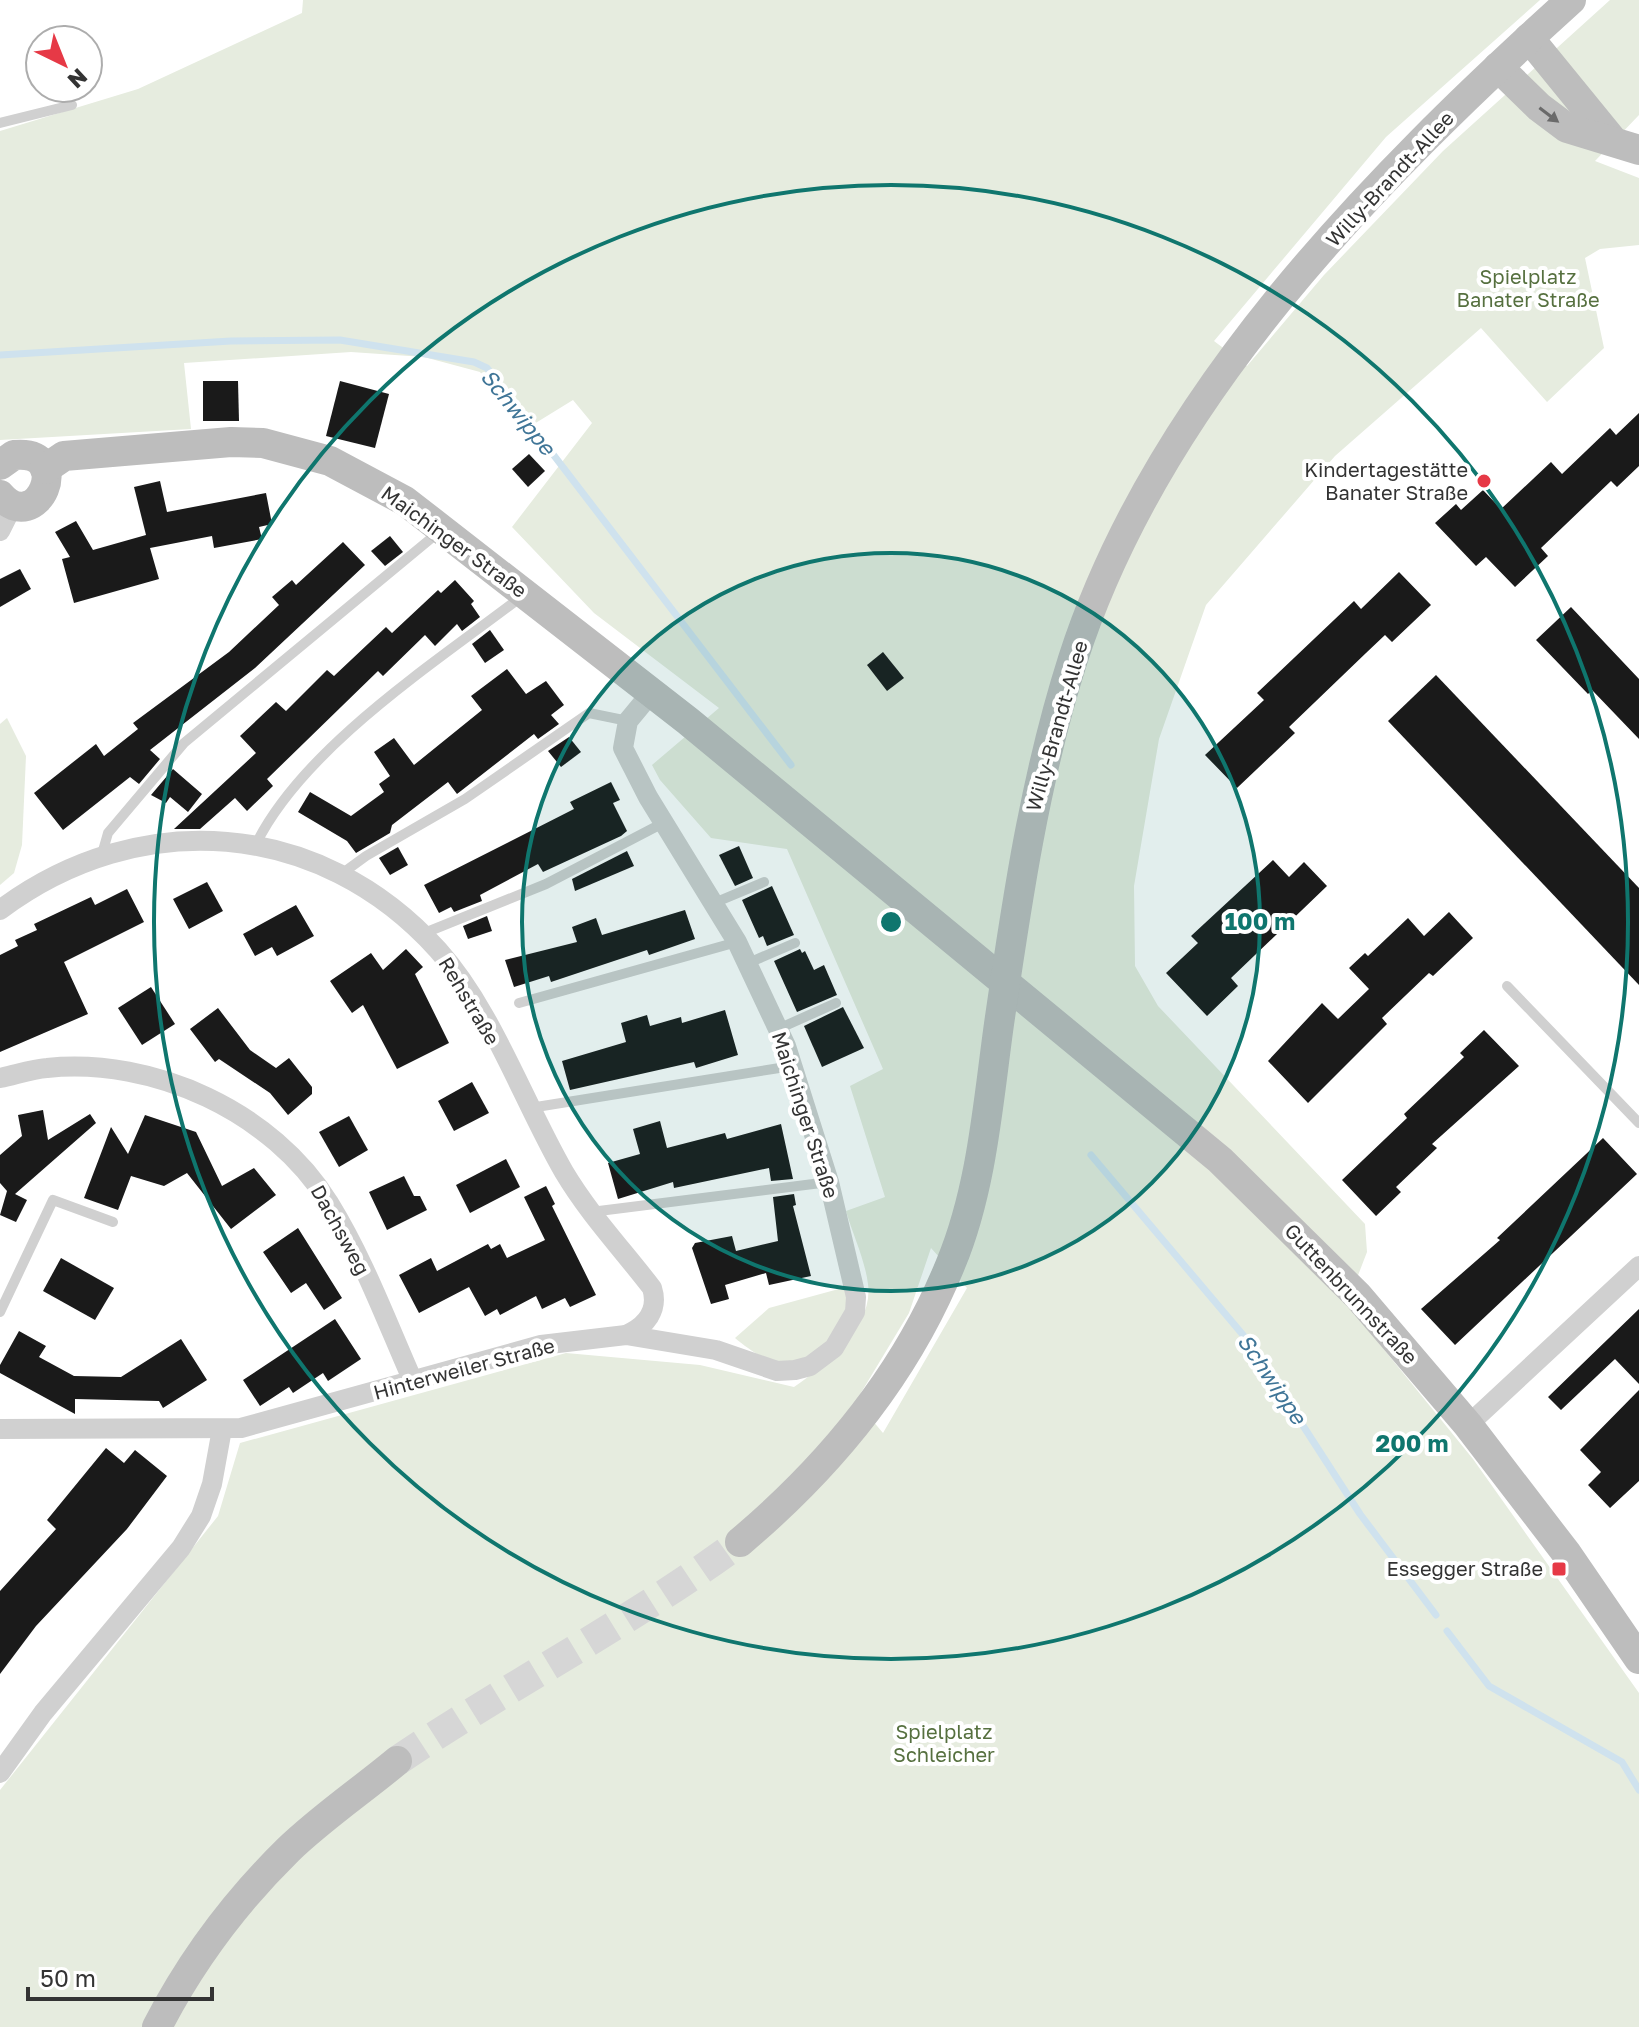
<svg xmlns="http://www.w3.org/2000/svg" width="1639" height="2027" font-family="'Golos Text',sans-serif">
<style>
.green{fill:#e6ecdf;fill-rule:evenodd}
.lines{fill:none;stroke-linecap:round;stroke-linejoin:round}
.stream{stroke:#cfe2ee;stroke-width:7}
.building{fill:#1a1a1a}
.secondary-tunnel{stroke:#d6d6d6;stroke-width:30;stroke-dasharray:30 15;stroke-linecap:butt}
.lane{stroke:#d0d0d0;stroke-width:10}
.street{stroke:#d0d0d0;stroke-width:20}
.secondary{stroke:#bdbdbd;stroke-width:30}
.oneway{fill:#6a6a6a}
.ring{fill:none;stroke:#0f766e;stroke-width:4}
.poi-dot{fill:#e63946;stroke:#fff;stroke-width:3}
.labels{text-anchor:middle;stroke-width:8;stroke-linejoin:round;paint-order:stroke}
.street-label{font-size:20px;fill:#333;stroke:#fff}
.park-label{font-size:20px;fill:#56703f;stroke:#fff}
.poi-label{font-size:20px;fill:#333;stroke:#fff;text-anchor:end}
.water-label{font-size:22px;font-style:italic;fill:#3f7597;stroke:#fff}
.centre{fill:#0f766e;stroke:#fff;stroke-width:4}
.ring-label{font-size:24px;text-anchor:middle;font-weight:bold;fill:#0f766e;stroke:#fff;stroke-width:8;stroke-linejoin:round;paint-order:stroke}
</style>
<rect width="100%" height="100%" fill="#fff"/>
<!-- green -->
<g class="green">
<path d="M303 0H1540L1386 137 1214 341 1247 366 1324 275 1443 151 1610 0H1639V115L1595 161 1639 178V245L1600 249 1585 258 1604 348 1547 402 1481 328 1335 456 1206 605 1159 739 1134 886 1135 966 1158 1006 1365 1224 1367 1252 1347 1304 1473 1459 1639 1693V2027H0V1790L218 1516 240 1443 566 1353 700 1365 794 1387C824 1366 874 1327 868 1284 865 1260 853 1235 846 1211L885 1197 850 1086 883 1069 787 849 711 838 660 780 652 765 719 708 594 613 512 527 592 423 573 400 521 432 480 372 424 357 351 352 184 363 191 429 0 440V131L138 89 302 13ZM931 1248 967 1288 883 1433 856 1401 909 1313Z"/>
<path d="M7 718 26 756 22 845 14 873 0 885V724Z"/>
<path d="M846 1287C856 1327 818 1364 778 1362 764 1361 746 1347 735 1338L769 1308Z"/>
</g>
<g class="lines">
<!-- stream -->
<g class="stream">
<path d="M0 355 231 341 340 340 474 362 487 368 791 765"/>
<path d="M1091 1155 1249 1342 1360 1514 1436 1615"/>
<path d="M1447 1631 1489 1686 1622 1762 1639 1790"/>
</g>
</g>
<!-- building -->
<g class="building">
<path d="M203 381H238L239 421H203Z"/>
<path d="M340 381 389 394 375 448 326 436Z"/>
<path d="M1639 413V466L1617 487 1611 481 1541 548 1548 556 1515 587 1486 557 1476 566 1435 523 1456 504 1461 510 1483 490 1501 509 1551 462 1562 474 1610 428 1616 435Z"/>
<path d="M529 454 545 471 528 487 512 469Z"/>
<path d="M160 481 167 512 266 493 272 524 259 527 262 539 214 548 212 536 150 548 159 579 74 603 62 559 70 557 55 532 76 521 93 550 146 535 134 487Z"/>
<path d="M390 536 403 552 385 566 371 551Z"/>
<path d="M343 542 365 565 255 668 150 750 160 759 139 784 130 777 63 830 34 793 96 744 104 756 138 729 133 723 229 652 279 605 272 597 292 580 296 585Z"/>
<path d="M20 569 31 589 0 607V579Z"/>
<path d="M1399 572 1431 605 1392 642 1385 635 1366 653 1289 727 1295 733 1237 788 1205 755 1264 700 1257 693 1354 601 1361 609Z"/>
<path d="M455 580 474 601 471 604 480 617 462 631 457 624 435 646 425 635 383 676 378 671 267 779 273 786 247 811 235 798 200 829H174L256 753 240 736 276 702 286 711 327 670 334 676 386 627 392 633 438 590 441 593Z"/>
<path d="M1571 607 1639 679V739L1592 690 1588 694 1536 640Z"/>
<path d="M490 630 504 650 485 663 472 644Z"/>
<path d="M883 652 904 678 887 691 867 665Z"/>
<path d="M507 669 526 694 546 681 564 705 551 715 559 724 538 739 534 734 457 794 448 782 392 825 390 833 356 853 347 841 298 812 310 792 351 816 384 792 379 784 390 776 374 752 394 738 414 765 482 710 471 696Z"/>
<path d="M1436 675 1639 888V985L1388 721Z"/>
<path d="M569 737 581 752 561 767 548 751Z"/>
<path d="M173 769 202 794 188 812 170 797 166 803 151 795Z"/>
<path d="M611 782 620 800 613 803 627 831 621 836 543 872 538 864 480 895 482 901 454 912 451 907 439 913 424 885 574 809 570 802Z"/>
<path d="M739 846 753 878 735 886 719 855Z"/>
<path d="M398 847 408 865 390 875 379 858Z"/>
<path d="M627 851 634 866 575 891 572 879Z"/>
<path d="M1273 860 1289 877 1304 862 1327 886 1231 978 1238 986 1207 1016 1166 973 1198 943 1191 936Z"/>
<path d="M207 882 223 911 189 929 173 899Z"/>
<path d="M772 886 794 935 767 946 763 936 759 938 742 900Z"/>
<path d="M127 889 144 922 64 962 88 1014 0 1052V955L18 946 15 940 37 930 34 924 91 897 95 905Z"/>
<path d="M296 905 314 936 277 956 272 947 255 956 243 934Z"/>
<path d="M685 910 695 939 649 955 647 950 551 982 549 976 514 987 505 960 577 942 572 927 596 918 602 935Z"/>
<path d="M1449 912 1473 938 1433 976 1429 973 1382 1018 1387 1024 1308 1103 1268 1061 1322 1003 1338 1019 1369 989 1349 968 1365 953 1368 956 1408 918 1424 936Z"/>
<path d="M487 916 492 931 468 939 463 926Z"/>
<path d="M406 949 423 967 415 974 449 1043 397 1069 363 1005 352 1013 330 981 371 953 383 970Z"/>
<path d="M800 949 802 953 805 951 814 970 824 965 837 995 797 1012 774 961Z"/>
<path d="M151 987 175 1024 142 1045 118 1008Z"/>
<path d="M843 1007 864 1048 822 1067 804 1026Z"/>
<path d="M218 1008 250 1050 276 1068 289 1058 312 1087V1094L288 1115 270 1093 219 1059 215 1062 190 1029Z"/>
<path d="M725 1010 738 1055 696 1068 694 1062 570 1090 562 1061 626 1042 621 1023 647 1015 650 1026 681 1017 682 1023Z"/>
<path d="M1484 1030 1519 1066 1432 1144 1437 1148 1396 1187 1401 1192 1376 1216 1342 1180 1407 1118 1404 1114 1464 1057 1460 1053Z"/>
<path d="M472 1082 489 1113 454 1131 438 1101Z"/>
<path d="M43 1110 48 1140 90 1114 96 1123 15 1194 27 1200 16 1222 0 1215 7 1191 0 1183V1155L22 1136 18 1115Z"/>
<path d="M145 1115 196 1132 222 1186 254 1168 276 1195 231 1229 187 1173 164 1186 131 1176 118 1210 84 1198 111 1127 128 1154Z"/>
<path d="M349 1116 368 1150 339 1167 319 1132Z"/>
<path d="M660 1121 667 1148 725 1133 727 1139 781 1124 793 1179 771 1181 769 1168 674 1188 673 1182 618 1199 608 1163 640 1154 633 1129Z"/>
<path d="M1603 1138 1637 1174 1455 1345 1421 1309 1500 1240 1497 1238Z"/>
<path d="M506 1159 520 1187 470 1213 456 1185Z"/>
<path d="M404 1176 414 1196H420L427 1210 387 1230 369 1192Z"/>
<path d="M546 1186 555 1204 552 1206 596 1295 570 1307 565 1298 542 1309 536 1296 500 1315 497 1309 485 1316 469 1287 419 1313 399 1275 431 1258 437 1271 488 1244 491 1249 500 1244 507 1258 545 1240 524 1197Z"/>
<path d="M794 1194 796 1205 793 1206 811 1276 769 1285 766 1273 725 1285 729 1299 711 1304 692 1248 695 1243 732 1236 736 1251 778 1241 773 1197Z"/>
<path d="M298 1228 342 1298 324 1310 306 1283 291 1293 263 1252Z"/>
<path d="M61 1258 114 1288 95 1320 43 1291Z"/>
<path d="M1639 1309V1384L1615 1359 1561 1410 1548 1397Z"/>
<path d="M335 1319 361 1359 328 1381 323 1373 293 1393 289 1387 260 1406 243 1380Z"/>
<path d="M19 1331 46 1346 39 1357 74 1376 121 1377 181 1339 207 1380 163 1408 159 1401 75 1399V1414L0 1373V1365Z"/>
<path d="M1639 1390V1481L1610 1508 1588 1485 1601 1472 1580 1450Z"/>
<path d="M106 1448 124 1463 135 1450 167 1476 127 1529 36 1626 0 1674V1591L56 1529 47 1520Z"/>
</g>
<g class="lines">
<!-- secondary-tunnel -->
<path class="secondary-tunnel" d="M397 1761C509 1685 630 1623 740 1542"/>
<!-- lane -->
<g class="lane">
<path d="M0 123 72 105"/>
<path d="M256 844C304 747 436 662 521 597"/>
<path d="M102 854 108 833 184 743 440 531"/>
<path d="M340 875 366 856 465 799 589 713 628 721"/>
<path d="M714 903 764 882"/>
<path d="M422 934 546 884 665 822"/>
<path d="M746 964 795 943"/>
<path d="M1507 986 1639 1123"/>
<path d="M519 1003 737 942"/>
<path d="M778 1029 836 1003"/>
<path d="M530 1108 792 1066"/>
<path d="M591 1212 829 1182"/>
<path d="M0 1312 53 1200 113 1222"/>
</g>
<!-- street -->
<g class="street">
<path d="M0 531 13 505"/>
<path d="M0 910C139 806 320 819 438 950 492 1010 523 1101 564 1172 589 1214 622 1249 652 1288 659 1310 646 1326 626 1335"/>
<path d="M0 1078C15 1075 32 1069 47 1068 154 1057 273 1112 329 1203 363 1258 386 1320 412 1379"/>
<path d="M1468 1425 1639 1266"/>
<path d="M0 1429 241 1428 541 1345 626 1335 716 1350 777 1371 795 1370 810 1366 834 1348 855 1312 856 1297 829 1182 786 1046 737 942 648 797 623 748 628 721 652 692"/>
<path d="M0 1773 43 1713 181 1548 201 1516 212 1484 222 1429"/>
</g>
<!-- secondary -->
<g class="secondary">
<path d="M1529 38 1613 141"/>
<path d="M1498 67 1539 107 1567 128 1639 150"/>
<path d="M0 465 14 455C76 449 37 538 0 495"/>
<path d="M45 469 64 456 231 442 263 443 330 461 405 501 688 721 1220 1160 1358 1296 1468 1425 1567 1554 1639 1659"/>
<path d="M740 1542C831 1465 906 1375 951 1263 982 1188 988 1103 999 1024 1017 900 1035 778 1073 659 1157 398 1372 180 1571 0"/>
<path d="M157 2027C190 1963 236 1901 288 1850 321 1818 361 1791 397 1761"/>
</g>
</g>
<!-- one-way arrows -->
<defs><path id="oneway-solid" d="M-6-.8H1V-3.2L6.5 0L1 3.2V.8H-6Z" transform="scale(2)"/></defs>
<use class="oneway" href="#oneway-solid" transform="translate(1549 115) rotate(37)"/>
<!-- distance rings -->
<circle cx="891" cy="922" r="369" fill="#0f766e" fill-opacity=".12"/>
<g class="ring">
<circle cx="891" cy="922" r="369"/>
<circle cx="891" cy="922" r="737"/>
</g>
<!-- markers -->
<g class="poi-dot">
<circle cx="1484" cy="481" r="8"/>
<rect x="1551" y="1561" width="16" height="16" rx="4"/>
</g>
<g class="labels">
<!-- street labels -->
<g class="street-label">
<text transform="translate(1390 179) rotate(-47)" y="7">Willy-Brandt-Allee</text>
<text transform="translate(454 542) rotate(36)" y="7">Maichinger Straße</text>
<text transform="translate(1057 726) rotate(-74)" y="7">Willy-Brandt-Allee</text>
<text transform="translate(469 1001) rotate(59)" y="7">Rehstraße</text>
<text transform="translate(805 1115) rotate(72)" y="7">Maichinger Straße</text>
<text transform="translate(340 1230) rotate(61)" y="7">Dachsweg</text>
<text transform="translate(1351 1294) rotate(47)" y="7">Guttenbrunnstraße</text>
<text transform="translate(464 1369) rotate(-15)" y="7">Hinterweiler Straße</text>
</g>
<!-- park labels -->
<g class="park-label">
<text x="1528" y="284">Spielplatz<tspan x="1528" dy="23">Banater Straße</tspan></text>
<text x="944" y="1739">Spielplatz<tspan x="944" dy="23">Schleicher</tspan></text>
</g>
<!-- poi labels -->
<g class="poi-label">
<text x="1468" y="477">Kindertagestätte<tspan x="1468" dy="23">Banater Straße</tspan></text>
<text x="1543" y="1576">Essegger Straße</text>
</g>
<!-- water labels -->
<g class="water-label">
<text transform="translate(518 412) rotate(51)" y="8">Schwippe</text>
<text transform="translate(1272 1379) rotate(56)" y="8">Schwippe</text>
</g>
</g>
<circle cx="891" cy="922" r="12" class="centre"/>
<g class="ring-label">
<text x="1260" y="930">100 m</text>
<text x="1412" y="1452">200 m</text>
</g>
<!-- north arrow -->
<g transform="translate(64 64) rotate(137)"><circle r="38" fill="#ffffff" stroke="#adadad" stroke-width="2"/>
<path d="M0-6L14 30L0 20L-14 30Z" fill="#e63946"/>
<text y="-12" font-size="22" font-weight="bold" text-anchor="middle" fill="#333333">N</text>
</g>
<!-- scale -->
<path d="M28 1987v12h184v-12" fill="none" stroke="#333333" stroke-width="4"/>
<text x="40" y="1987" font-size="24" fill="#333333" stroke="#ffffff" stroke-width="6" paint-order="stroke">50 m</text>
</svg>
